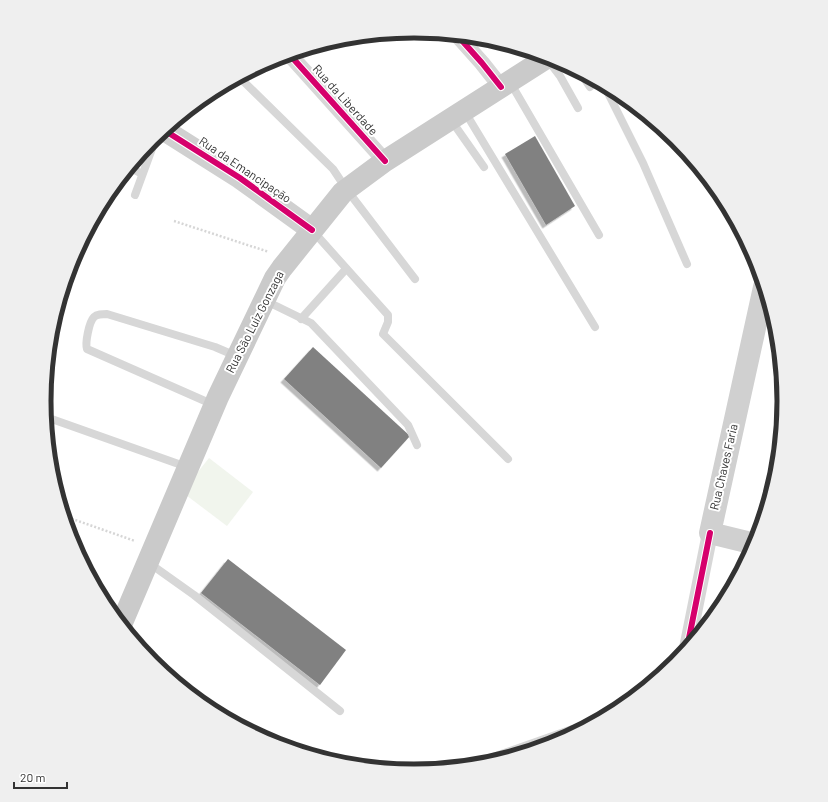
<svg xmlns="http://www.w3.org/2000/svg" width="828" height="802" font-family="Barlow,sans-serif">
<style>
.green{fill:#f1f5ed}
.building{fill:#818181;filter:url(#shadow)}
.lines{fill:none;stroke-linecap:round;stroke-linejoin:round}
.path{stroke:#d6d6d6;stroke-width:2.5;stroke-dasharray:2 2;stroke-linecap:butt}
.lane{stroke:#d7d7d7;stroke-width:8}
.street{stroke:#d7d7d7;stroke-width:16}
.secondary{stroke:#d0d0d0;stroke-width:22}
.primary{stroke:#cacaca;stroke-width:22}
.cycleway-casing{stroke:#fff;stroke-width:8}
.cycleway{stroke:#d6006c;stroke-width:6}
.labels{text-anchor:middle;stroke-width:4;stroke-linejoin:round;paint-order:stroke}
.street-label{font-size:12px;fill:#333;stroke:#fff}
.rim{fill:none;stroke:#333;stroke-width:5}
</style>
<defs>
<filter id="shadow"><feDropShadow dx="-3.5" dy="3.5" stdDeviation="0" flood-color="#0004"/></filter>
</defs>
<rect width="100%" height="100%" fill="#fff"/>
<!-- green -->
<path class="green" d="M209 458 253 492 227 526 182 492Z"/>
<!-- building -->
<g class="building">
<path d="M535 136 575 206 546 225 505 154Z"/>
<path d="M313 347 410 436 381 468 284 379Z"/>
<path d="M228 559 346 650 320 685 201 593Z"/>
</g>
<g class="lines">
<!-- path -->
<g class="path">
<path d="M174 221 269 252"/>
<path d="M64 516 135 541"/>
</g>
<!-- lane -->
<g class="lane">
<path d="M547 59 560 76 578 108"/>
<path d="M580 72 590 87"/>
<path d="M239 77 333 169 347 190 415 279"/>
<path d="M510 82 599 235"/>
<path d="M604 85 643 163 687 264"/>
<path d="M465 112 595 327"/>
<path d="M451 120 484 167"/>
<path d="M129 167 142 174"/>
<path d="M135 195 157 135"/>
<path d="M312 230 388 315V322L383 334 508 459"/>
<path d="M266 301 311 323 408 425 417 445"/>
<path d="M301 319 346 269"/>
<path d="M214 405 87 349C85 343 89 322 94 317 97 314 102 314 107 314L215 347 236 356"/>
<path d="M46 417 187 467"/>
<path d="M149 563 194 595 340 711"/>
</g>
<!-- street -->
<g class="street">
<path d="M457 35 482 63 501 87"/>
<path d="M289 54 385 161"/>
<path d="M687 648 710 533"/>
<path d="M485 764 573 733"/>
</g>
<!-- secondary -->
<g class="secondary">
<path d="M164 130 240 178 312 230"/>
<path d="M755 544 710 533 764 287"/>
</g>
<!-- primary -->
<path class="primary" d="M121 625 218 397 275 278 282 268 343 192 385 161 548 57"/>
<!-- cycleway casing -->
<g class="cycleway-casing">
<g id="cycleway">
<path d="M457 35 482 63 501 87"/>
<path d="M289 54 385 161"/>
<path d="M164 130 240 178 312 230"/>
<path d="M687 648 710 533"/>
<path d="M485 764 573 733"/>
</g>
</g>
<!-- cycleway -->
<use href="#cycleway" class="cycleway"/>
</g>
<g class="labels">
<!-- street labels -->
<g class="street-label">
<text transform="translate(345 100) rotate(48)" y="4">Rua da Liberdade</text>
<text transform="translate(245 170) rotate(34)" y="4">Rua da Emancipação</text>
<text transform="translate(255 322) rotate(-63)" y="4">Rua São Luiz Gonzaga</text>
<text transform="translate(724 467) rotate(-77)" y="4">Rua Chaves Faria</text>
</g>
</g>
<!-- crop -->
<path d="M0 0H828V802H0ZM51 401a363 363 0 1 1 726 0a363 363 0 1 1-726 0Z" fill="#efefef" fill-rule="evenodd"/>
<path class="rim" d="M51 401a363 363 0 1 1 726 0a363 363 0 1 1-726 0Z"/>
<!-- scale -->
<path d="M14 782v6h53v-6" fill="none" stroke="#333333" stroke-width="2"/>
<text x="20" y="782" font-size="12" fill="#333333" stroke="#ffffff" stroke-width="3" paint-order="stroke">20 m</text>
</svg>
